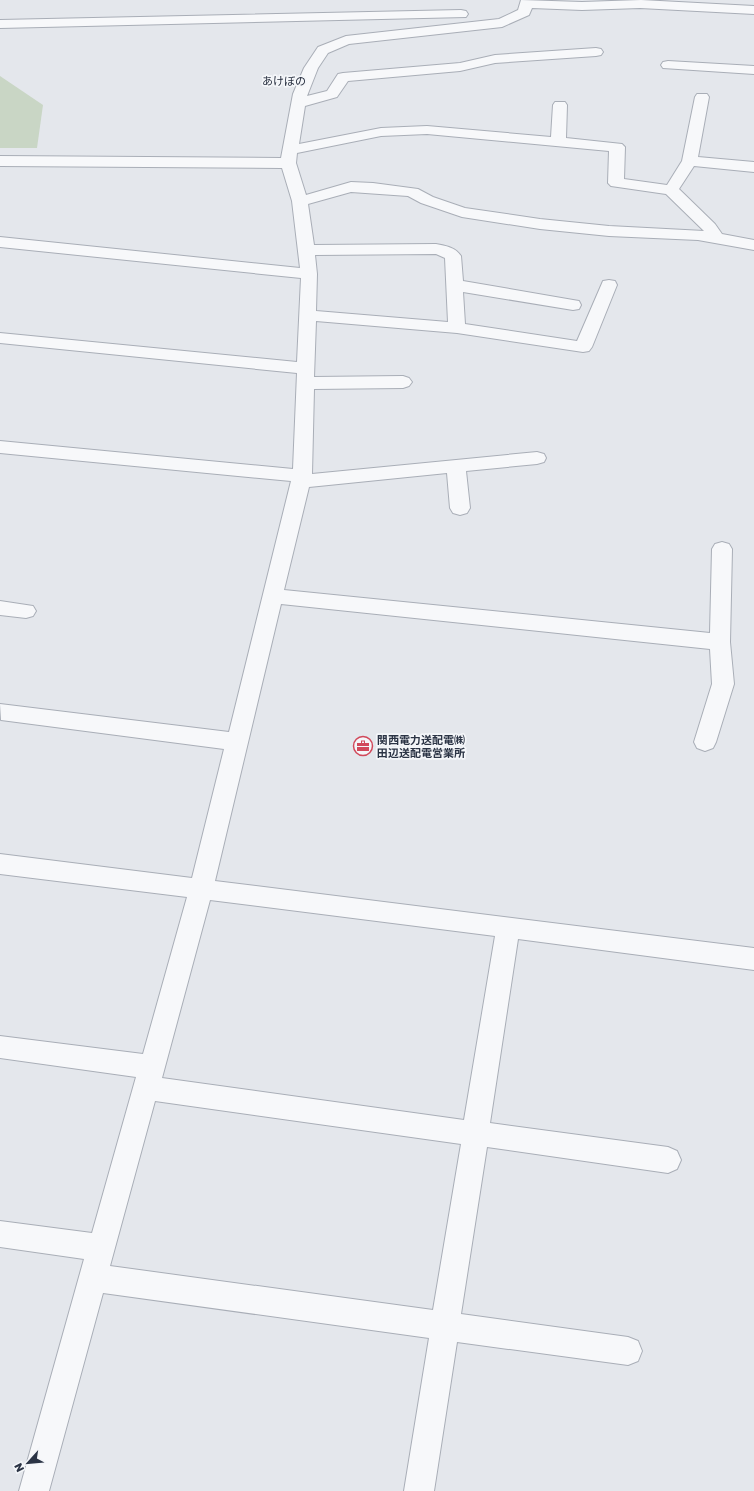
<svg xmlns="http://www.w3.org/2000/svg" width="754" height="1491" font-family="'Golos Text','Noto Sans JP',sans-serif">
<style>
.green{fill:#c9d6c5}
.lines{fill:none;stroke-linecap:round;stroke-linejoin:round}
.minor-casing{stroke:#a9aeb7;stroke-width:2}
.minor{fill:#f7f8fa;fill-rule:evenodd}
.labels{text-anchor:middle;stroke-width:3.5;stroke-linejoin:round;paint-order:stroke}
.far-quarter-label{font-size:11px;fill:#1d2536;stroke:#f4f6f9}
.poi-label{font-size:11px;font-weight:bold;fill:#2b3445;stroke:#f4f6f9;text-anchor:start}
</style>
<rect width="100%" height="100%" fill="#e4e7ec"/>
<!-- green -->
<path class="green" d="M0 76 43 105 37 148H0Z"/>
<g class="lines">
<!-- minor casing -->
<g class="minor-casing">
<g id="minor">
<path d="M521 0 582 2 641 0 754 6V14L640 8 582 10 532 8 529 15 502 27 349 44 328 53 318 68 307 96 327 91 338 74 343 73 460 63 495 55 596 48 601 49 603 52 601 55 596 56 495 63 460 71 348 81 337 97 305 106 299 144 381 128 427 126 551 137 553 105 555 102H565L567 105 566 138 622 144 625 147 624 179 667 185 682 161 695 97 697 94H707L709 97 698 157 754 162V172L694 166 679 189 715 224 722 234 754 240V250L698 240 609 236 540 229 462 217 421 203 408 196 351 192 308 204 314 245 436 244C446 246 455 247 461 256L463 281 573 300 579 301 581 305 579 309 573 310 463 292 465 324 577 341 603 281 609 280 615 281 617 285 592 347 589 351 583 352 457 333 316 321 314 377 403 376 409 378 412 382 409 386 403 388 314 389 312 474 537 452 544 454 546 458 544 462 537 464 466 471 470 508 467 513 460 515 453 513 450 508 447 473 309 487 284 590 710 633 712 549 715 544 722 542 729 544 732 549 730 642 734 684 716 742 713 748 705 751 697 748 694 742 712 684 710 649 281 604 215 881 754 948V970L518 939 490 1123 668 1147 677 1151 681 1160 677 1169 668 1173 487 1147 461 1314 628 1337 638 1341 642 1351 638 1361 628 1365 457 1342 434 1491H404L429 1338 103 1293 49 1491H19L84 1259 0 1247V1221L92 1233 136 1077 0 1058V1036L143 1054 187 897 0 874V854L192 878 224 749 1 720 0 704 229 732 291 481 0 453V441L293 469 297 373 0 343V333L297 362 301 278 0 247V237L300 268 292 201 282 168 0 166V156L281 158 293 94 304 68 318 47 346 36 499 19 518 10ZM427 134 609 151 608 183 611 186 666 194 704 231 609 226 540 219 465 208 433 197 418 189 373 183 351 182 306 195 296 163 297 153 381 136ZM436 254 445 258 448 322 316 311 317 274 315 255ZM210 900 495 936 464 1120 162 1078ZM155 1101 461 1144 433 1310 110 1266Z"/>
<path d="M461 10 466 11 468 14 466 17 0 28V20Z"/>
<path d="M668 61 754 66V74L663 68 661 65 663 62Z"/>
<path d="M0 601 33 606 36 611 33 616 26 618 0 615Z"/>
</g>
</g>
<!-- minor -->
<use href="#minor" class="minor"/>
</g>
<!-- icons -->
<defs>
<g id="office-ring" transform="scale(1)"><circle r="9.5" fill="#f4f6f9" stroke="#d1495b" stroke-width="1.5"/><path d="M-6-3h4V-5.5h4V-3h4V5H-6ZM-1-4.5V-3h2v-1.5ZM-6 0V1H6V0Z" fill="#d1495b"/></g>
</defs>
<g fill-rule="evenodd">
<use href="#office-ring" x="363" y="746"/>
</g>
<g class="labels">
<!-- far-quarter labels -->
<g class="far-quarter-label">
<text x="284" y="85">あけぼの</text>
</g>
<!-- poi labels -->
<g class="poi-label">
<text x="377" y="744">関西電力送配電㈱<tspan x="377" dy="13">田辺送配電営業所</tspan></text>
</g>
</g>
<!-- north arrow -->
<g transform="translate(28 1463) rotate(243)" stroke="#f4f6f9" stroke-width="3" paint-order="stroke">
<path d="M0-3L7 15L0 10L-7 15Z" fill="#2b3445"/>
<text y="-6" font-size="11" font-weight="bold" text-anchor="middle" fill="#2b3445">N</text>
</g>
</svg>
